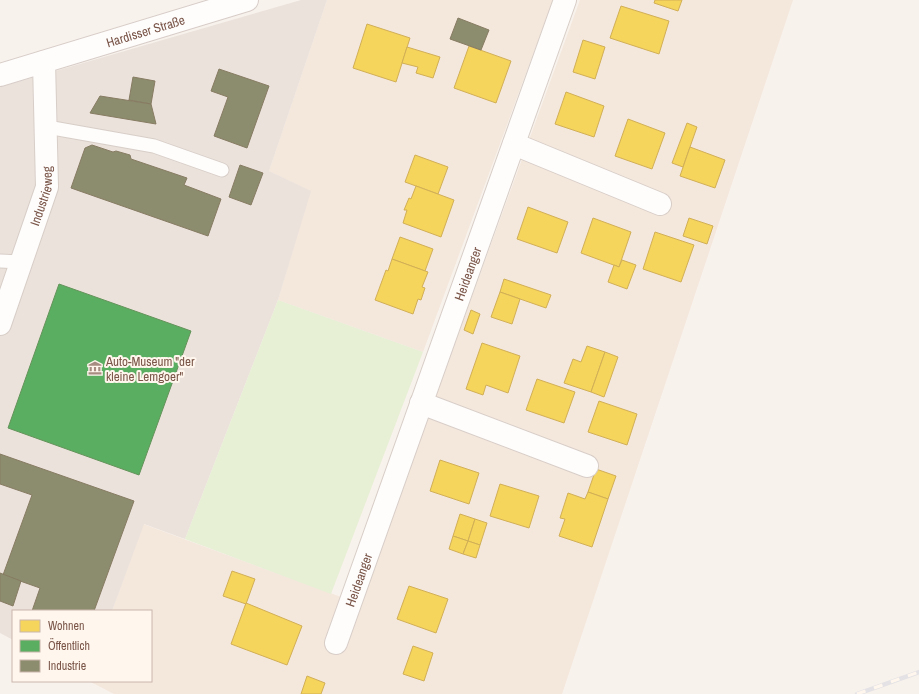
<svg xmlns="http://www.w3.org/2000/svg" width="919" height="694" font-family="'Archivo Narrow',sans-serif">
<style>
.residential{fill:#f4e7dc}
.industrial{fill:#ebe2dc}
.green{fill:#e7efd5}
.homes{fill:#f6d55c;stroke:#d1af56}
.public{fill:#5aae61;stroke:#64935a}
.industry{fill:#8c8c6e;stroke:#877c63}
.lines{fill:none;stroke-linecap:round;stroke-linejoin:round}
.lane-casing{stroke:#d8cec8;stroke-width:15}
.street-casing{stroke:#d8cec8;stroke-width:24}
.secondary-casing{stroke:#d8cdc8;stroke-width:24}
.lane{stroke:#fefdfc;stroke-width:13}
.street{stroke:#fefdfc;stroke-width:22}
.secondary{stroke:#fefdfc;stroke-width:22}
.rail-casing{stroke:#e4e2e5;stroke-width:4.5}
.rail{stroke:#fff7ee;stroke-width:3;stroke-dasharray:9;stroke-linecap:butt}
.labels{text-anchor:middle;stroke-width:4;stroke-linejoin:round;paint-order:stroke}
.street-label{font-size:13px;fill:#7a5548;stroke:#fff7ee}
.poi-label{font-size:13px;fill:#7a5548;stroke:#fff7ee;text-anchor:start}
</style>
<rect width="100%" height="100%" fill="#f8f2ec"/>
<!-- residential -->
<g class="residential">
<path d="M327 0H553L423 352 278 300 310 191 269 171Z"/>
<path d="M580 0H793L562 694H114L89 681H151V611H112L143 524 360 604Z"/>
</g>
<!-- industrial -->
<path class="industrial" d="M301 0H327L269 171 311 191 278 300 185 539 144 524 112 611H13V640L0 633V87Z"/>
<!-- green -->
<path class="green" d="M278 300 423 352 331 594 185 539Z"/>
<!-- homes -->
<g class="homes">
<path d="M655 0H682L678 11 654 3Z"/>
<path d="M621 6 669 21 659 54 610 38Z"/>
<path d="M367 24 410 38 396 82 353 68Z"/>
<path d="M583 40 605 47 595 79 573 72Z"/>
<path d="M469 46 511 61 496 103 454 88Z"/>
<path d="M407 47 440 57 433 78 416 73 418 67 402 63Z"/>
<path d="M566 92 604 106 594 137 555 124Z"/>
<path d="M628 119 665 133 652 169 615 156Z"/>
<path d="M687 123 697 127 683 167 672 163Z"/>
<path d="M690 147 725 160 715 188 680 176Z"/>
<path d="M415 155 448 167 438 194 405 182Z"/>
<path d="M416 186 454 200 441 237 403 223 407 210H404L409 198 411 199Z"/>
<path d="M528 207 568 222 557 253 517 239Z"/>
<path d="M593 218 631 232 619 267 581 253Z"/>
<path d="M689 218 713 226 707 244 683 236Z"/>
<path d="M655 232 694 245 681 282 643 269Z"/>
<path d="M400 237 433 249 425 271 392 259Z"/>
<path d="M392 259 428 272 422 287 425 288 421 300 418 299 413 314 375 300 386 270 388 271Z"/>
<path d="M622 260 636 265 627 289 608 282 614 265 619 267Z"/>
<path d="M504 279 551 295 546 308 500 292Z"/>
<path d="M500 292 520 299 512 324 491 317Z"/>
<path d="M471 310 480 314 473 334 464 330Z"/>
<path d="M482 343 520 356 508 393 486 385 483 395 466 389Z"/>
<path d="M587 346 605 352 591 392 564 383 573 359 581 362Z"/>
<path d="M605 352 618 357 604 397 591 392Z"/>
<path d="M537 379 575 392 564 423 526 410Z"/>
<path d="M599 401 637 414 627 445 588 432Z"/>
<path d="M440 460 479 473 469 504 430 491Z"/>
<path d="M596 469 616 476 608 499 588 492Z"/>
<path d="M500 484 539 496 529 528 490 516Z"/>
<path d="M588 492 608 499 592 547 559 536 565 519 560 518 568 493 585 499Z"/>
<path d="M460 514 475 519 468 541 453 536Z"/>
<path d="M475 519 487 523 480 545 468 541Z"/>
<path d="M453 536 468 541 463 554 449 549Z"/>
<path d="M468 541 480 545 476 558 463 554Z"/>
<path d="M232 571 255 579 246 604 223 596Z"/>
<path d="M409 586 448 599 436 633 397 619Z"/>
<path d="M246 603 302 626 287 665 231 644Z"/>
<path d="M413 646 433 653 424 681 403 674Z"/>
<path d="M307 676 325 683 321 694H301Z"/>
</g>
<!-- public -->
<path class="public" d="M59 284 191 331 139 475 8 428Z"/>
<!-- industry -->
<g class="industry">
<path d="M458 18 489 30 481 50 450 39Z"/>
<path d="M219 69 269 86 247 148 214 136 228 97 211 91Z"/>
<path d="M133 77 155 81 151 104 129 100Z"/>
<path d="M100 96 151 104 156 124 90 113Z"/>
<path d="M92 145 113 152 116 151 130 155 131 159 187 178 184 185 221 199 208 236 71 188 85 148Z"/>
<path d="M240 165 263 173 251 205 229 197Z"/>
<path d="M0 454 134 501 94 611H32L40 588 3 575 32 495 0 484Z"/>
<path d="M0 573 21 581 13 606 0 601Z"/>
</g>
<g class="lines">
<!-- lane casing -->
<g class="lane-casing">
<g id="lane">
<path d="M47 127 154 146 222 170"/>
<path d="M0 261 21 262"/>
</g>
</g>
<!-- street casing -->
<g class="street-casing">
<g id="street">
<path d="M514 144 660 204"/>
<path id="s1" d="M0 324 47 187 44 62"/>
<path d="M421 403 587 466"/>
<path id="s2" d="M336 643 565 0"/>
</g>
</g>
<!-- secondary casing -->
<g class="secondary-casing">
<g id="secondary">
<path id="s3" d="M0 75 247 0"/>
</g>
</g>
<!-- lane -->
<use href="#lane" class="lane"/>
<!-- street -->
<use href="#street" class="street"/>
<!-- secondary -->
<use href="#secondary" class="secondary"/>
<!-- rail casing -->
<g class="rail-casing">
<path id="rail" d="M857 694 919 672"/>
</g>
<!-- rail -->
<use href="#rail" class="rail"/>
</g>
<!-- icons -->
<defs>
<g id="museum-bare" transform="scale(1.08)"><path d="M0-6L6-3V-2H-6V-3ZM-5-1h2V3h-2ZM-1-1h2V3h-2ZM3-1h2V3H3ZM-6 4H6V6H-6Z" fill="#a68c81" stroke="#fff7ee" stroke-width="2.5" paint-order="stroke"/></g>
</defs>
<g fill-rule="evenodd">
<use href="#museum-bare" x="95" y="368"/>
</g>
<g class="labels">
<!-- street labels -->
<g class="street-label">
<text dy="5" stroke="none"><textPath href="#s3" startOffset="152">Hardisser Straße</textPath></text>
<text dy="5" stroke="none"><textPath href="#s1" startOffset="135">Industrieweg</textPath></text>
<text dy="5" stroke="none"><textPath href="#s2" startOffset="392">Heideanger</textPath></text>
<text dy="5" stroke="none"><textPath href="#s2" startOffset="67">Heideanger</textPath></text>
</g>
<!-- poi labels -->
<g class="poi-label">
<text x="106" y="366">Auto-Museum "der<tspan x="106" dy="15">kleine Lemgoer"</tspan></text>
</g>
</g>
<!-- legend -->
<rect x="12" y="610" width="140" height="72" fill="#fff7ee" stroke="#cab6ac"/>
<rect x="20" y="620" width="20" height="12" fill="#f6d55c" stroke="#cab6ac"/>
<text x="48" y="630" font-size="12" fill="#7a5548">Wohnen</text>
<rect x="20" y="640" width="20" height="12" fill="#5aae61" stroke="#cab6ac"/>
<text x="48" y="650" font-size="12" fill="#7a5548">Öffentlich</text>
<rect x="20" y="660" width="20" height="12" fill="#8c8c6e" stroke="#cab6ac"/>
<text x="48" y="670" font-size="12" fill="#7a5548">Industrie</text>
</svg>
